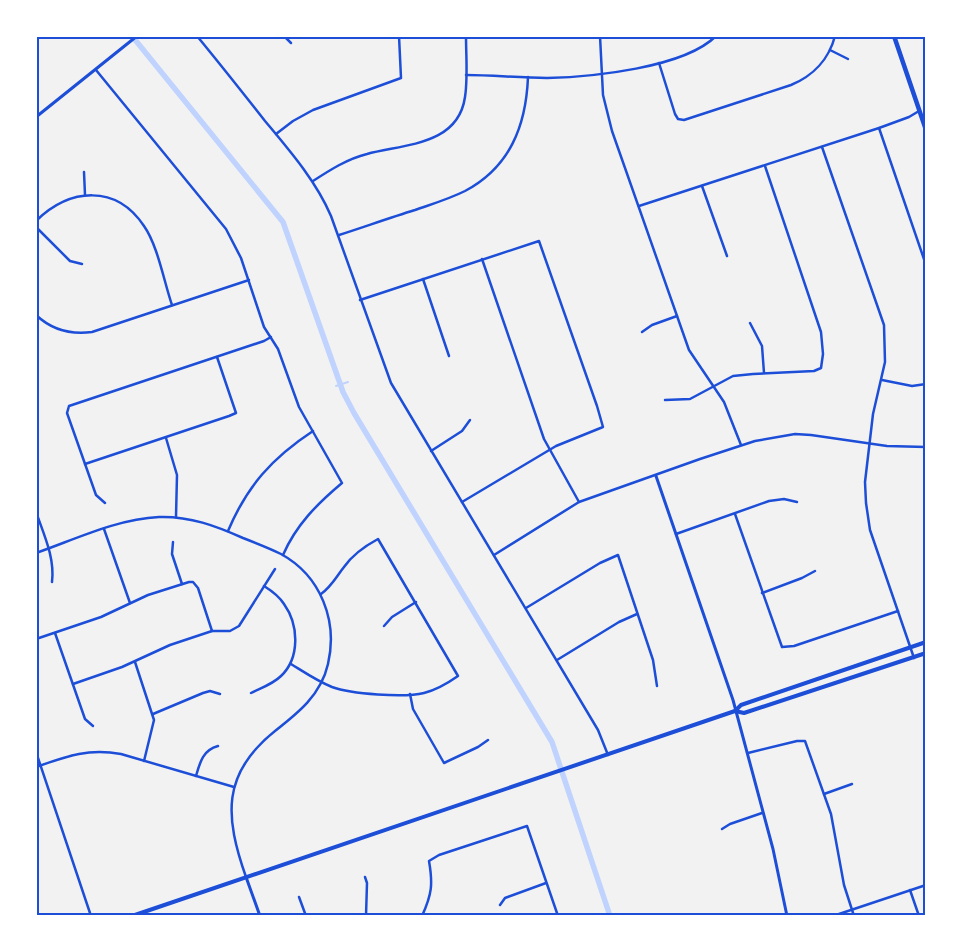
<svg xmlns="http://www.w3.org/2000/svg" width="962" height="952" font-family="'Open Sans',sans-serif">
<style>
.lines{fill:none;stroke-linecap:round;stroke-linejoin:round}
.stream{stroke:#bfd3fe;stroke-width:2}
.canal{stroke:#bfd3fe;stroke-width:5.5}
.minor{stroke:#1d4ed8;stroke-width:2.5}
.tertiary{stroke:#1d4ed8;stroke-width:3}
.secondary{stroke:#1d4ed8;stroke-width:4}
.primary{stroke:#1d4ed8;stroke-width:4.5}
.neatline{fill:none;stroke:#1d4ed8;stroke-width:2}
</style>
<rect width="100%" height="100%" fill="#f2f2f2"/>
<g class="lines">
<!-- stream -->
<path class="stream" d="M336 386 348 382"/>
<!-- canal -->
<path class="canal" d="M132 36 283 222 343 392 354 413 552 742 610 916"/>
<!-- minor -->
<g class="minor">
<path d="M197 36C220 64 243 93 265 121 290 151 316 181 331 216L391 383 598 730 608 755"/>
<path d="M284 36 291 43"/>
<path d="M600 36 603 95 612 131 689 350 724 402 741 445"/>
<path d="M36 39 39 36"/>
<path d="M830 50 848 59"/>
<path d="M659 63 675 114 678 119 684 120 791 85C813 76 829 59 835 36"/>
<path d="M96 70 226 229 241 258 264 327 278 349 299 407 342 483C317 504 296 525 283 555"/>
<path d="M466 75C493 75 520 78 547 78 591 77 684 68 716 36"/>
<path d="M879 128 926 265"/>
<path d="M276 134 293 121 313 110 401 78 399 36"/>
<path d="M822 147 884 325 885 362 873 414 865 482 866 503 870 530 914 658"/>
<path d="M84 172 85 195"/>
<path d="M313 181C330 170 347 159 367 154 403 144 458 146 465 97 468 78 466 56 466 36"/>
<path d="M702 186 727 256"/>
<path d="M639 206 879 128 909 117 919 111"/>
<path d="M36 221C70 188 116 184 144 226 158 246 164 282 172 305"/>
<path d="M36 227 70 261 82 264"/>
<path d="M339 235C364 227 389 218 415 210 432 204 449 199 465 191 510 167 526 126 528 77"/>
<path d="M482 259 544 439 579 502"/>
<path d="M423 279 449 356"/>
<path d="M360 300 539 241 597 406 603 427 556 446 462 502"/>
<path d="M36 315C52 330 70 335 92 332L249 280"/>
<path d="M750 323 762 346 764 373"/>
<path d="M642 332 652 325 677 316"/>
<path d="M882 380 912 386 926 384"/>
<path d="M665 400 690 399 733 376 753 374 814 371 821 368 823 354 821 332 765 166"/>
<path d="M166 438 177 475 176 517"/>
<path d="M431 451 462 431 470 420"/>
<path d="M85 464 229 416 236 413 217 357"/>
<path d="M105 503 96 495 67 413 69 406 264 341 271 337"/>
<path d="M36 512C44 535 55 558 52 582"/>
<path d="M735 514 782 647 794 646 898 611"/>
<path d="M104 529 130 603"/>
<path d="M228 531C247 486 272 458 313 431"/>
<path d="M676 534 769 501 784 499 797 502"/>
<path d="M173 542 172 554 182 584"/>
<path d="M36 553C76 539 117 519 159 517 190 516 216 526 243 538 256 543 269 548 281 554 321 576 338 621 328 664 321 695 298 713 275 731 221 774 225 817 246 877"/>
<path d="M494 555 579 502 700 459 755 441 795 434 811 435 887 446 926 447"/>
<path d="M762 593 802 578 815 571"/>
<path d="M526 608 600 563 618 555 653 660 657 686"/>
<path d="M384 626 392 617 416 602"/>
<path d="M55 633 85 719 93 726"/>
<path d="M36 639 101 617 148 595 189 582H193L198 588 212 631"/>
<path d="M557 660 619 622 637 614"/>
<path d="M135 662 154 720 144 761"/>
<path d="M291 664C304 672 317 681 332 687 351 694 404 698 424 693 436 690 448 683 458 676L378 539C365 546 353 554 344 567 336 577 332 586 321 594"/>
<path d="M73 684 122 667 170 645 212 631H230L239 626 275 569"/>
<path d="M251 693C261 688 273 684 281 676 300 658 299 625 284 604 279 596 272 591 264 586"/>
<path d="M410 694 413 709 444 763 478 747 488 740"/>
<path d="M153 714 203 693 210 691 220 694"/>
<path d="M36 752 91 916"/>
<path d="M748 753 797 741H805L831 814 844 885 854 916"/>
<path d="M36 767C67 756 88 748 121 754L234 787"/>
<path d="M196 776C200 762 203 750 218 746"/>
<path d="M824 794 852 784"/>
<path d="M722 829 730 824 762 813"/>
<path d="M365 877 367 883 366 916"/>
<path d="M910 890 919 916"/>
<path d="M299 897 306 916"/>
<path d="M500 905 505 898 546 883"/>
<path d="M422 916C432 894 433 884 429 861L439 855 527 826 558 916"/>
<path d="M833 916 926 885"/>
</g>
<!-- tertiary -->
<g class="tertiary">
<path d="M36 117 137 36"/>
<path d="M656 476 733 700 773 849 787 916"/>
<path d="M246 877 260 916"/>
</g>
<!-- secondary -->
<g class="secondary">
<path d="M735 711 744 713 926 653"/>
<path d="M132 916 735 711 741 705 926 642"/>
</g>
<!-- primary -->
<path class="primary" d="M894 36 926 130"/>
</g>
<!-- border -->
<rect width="962" height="952" fill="none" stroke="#ffffff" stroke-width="75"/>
<rect x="38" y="38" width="886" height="876" class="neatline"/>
</svg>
